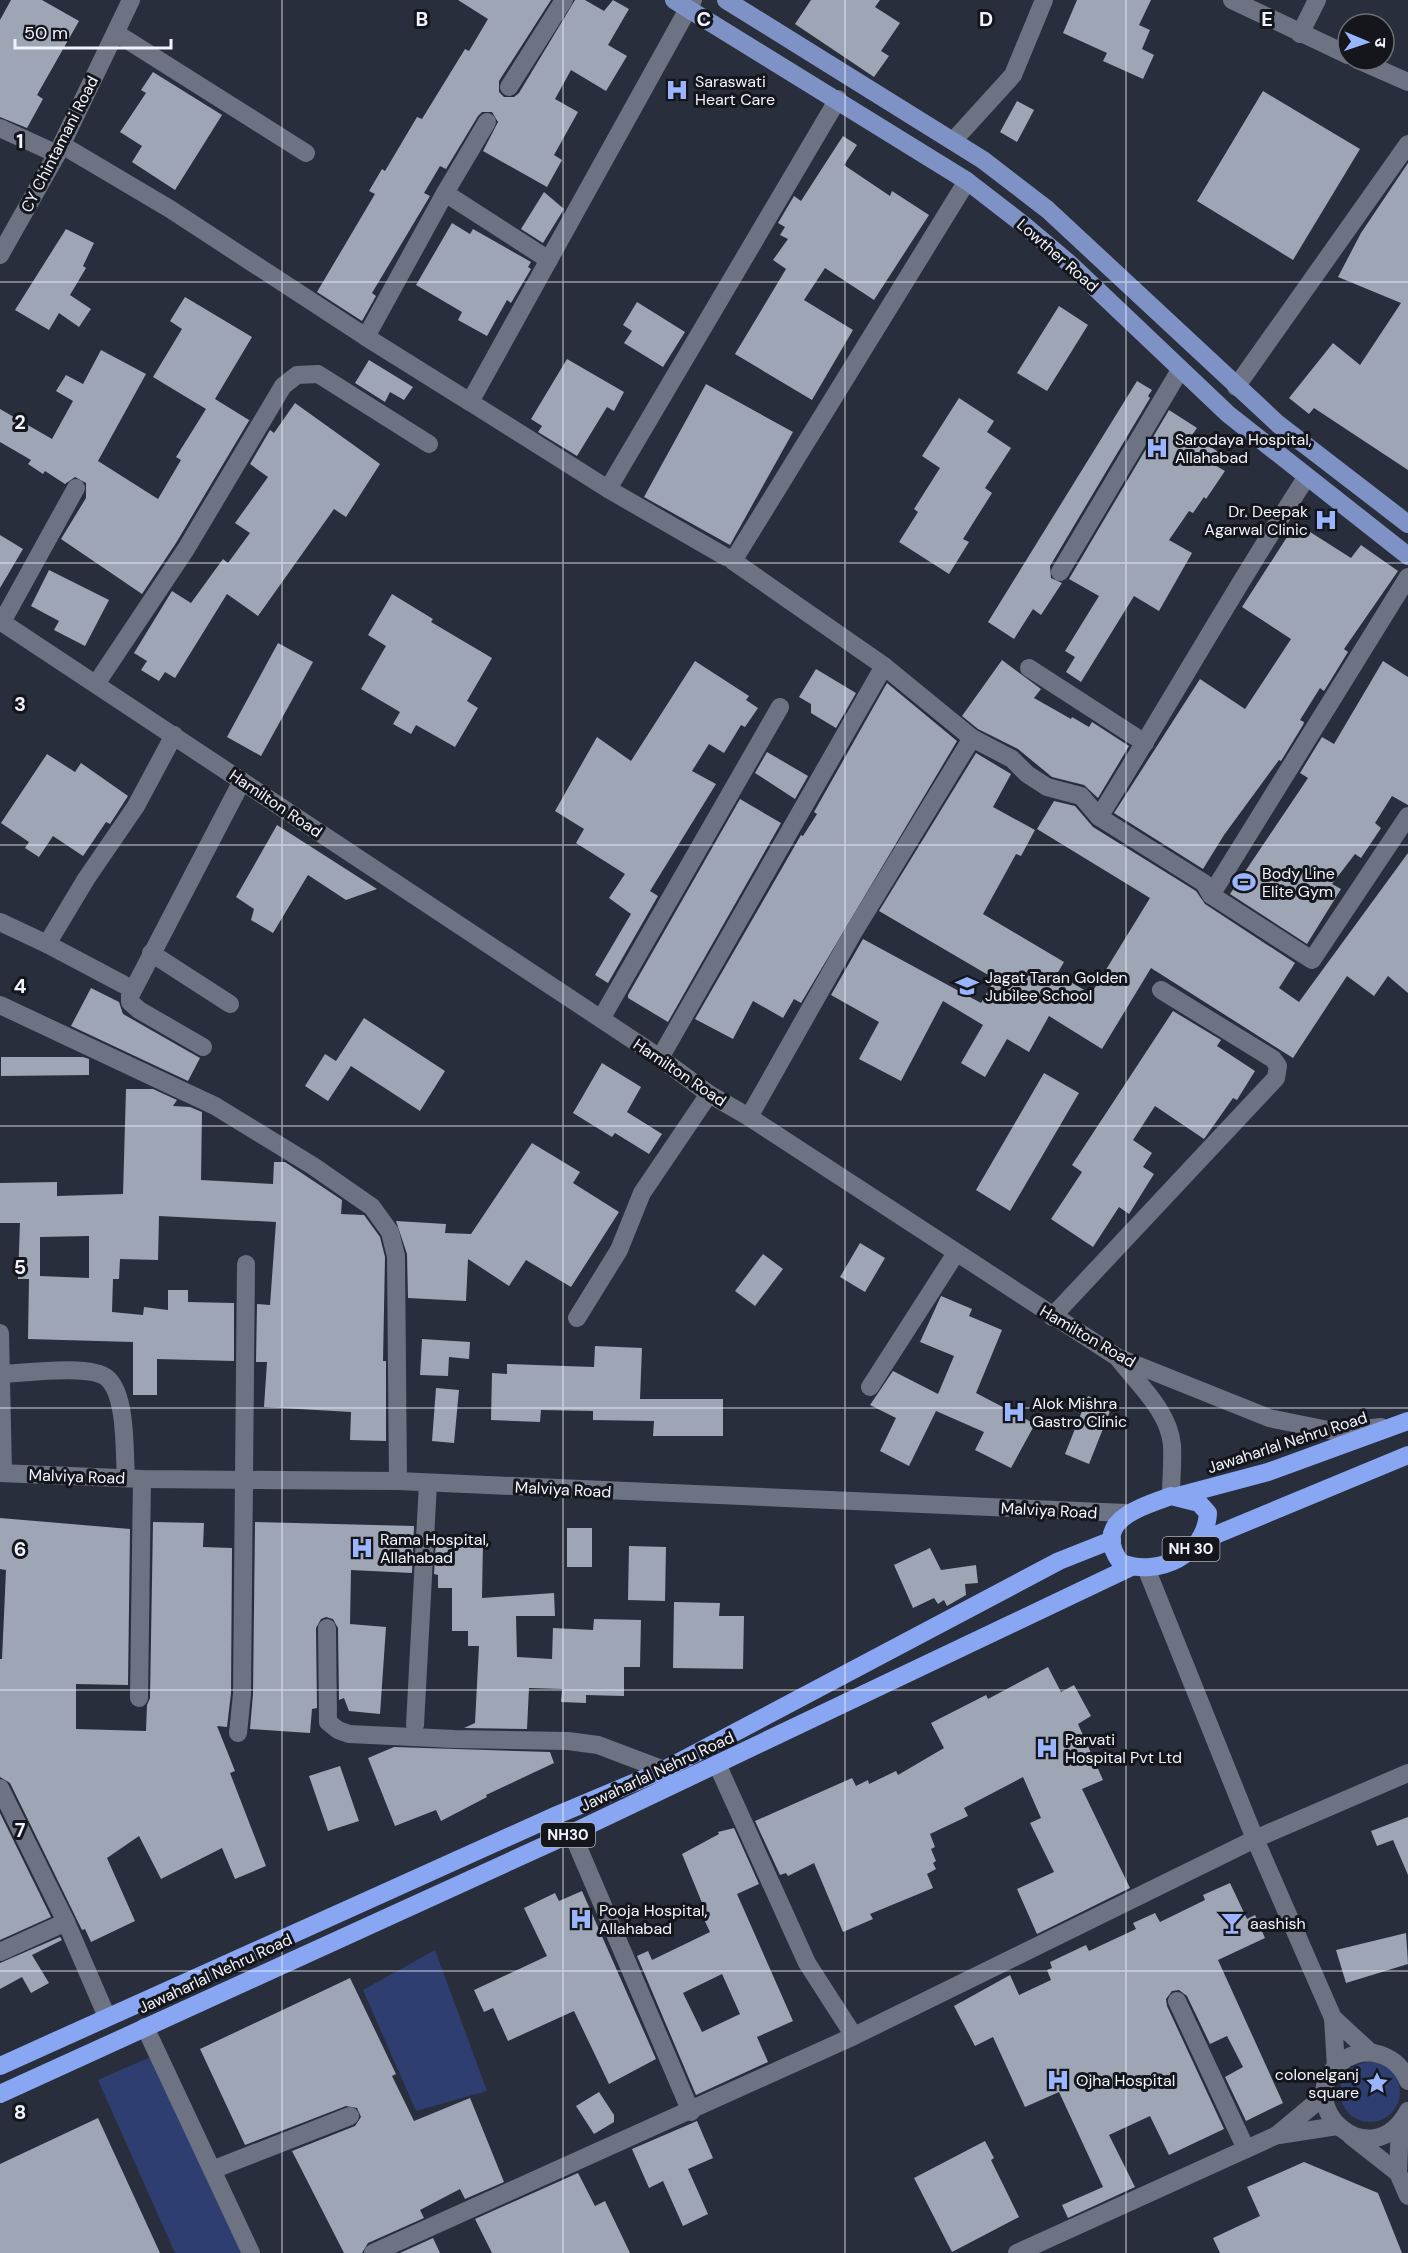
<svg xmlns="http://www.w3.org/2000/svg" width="1408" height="2253" font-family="'DM Sans','Noto Sans Devanagari',sans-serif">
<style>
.green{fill:#2e3e70}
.building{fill:#9ea5b5;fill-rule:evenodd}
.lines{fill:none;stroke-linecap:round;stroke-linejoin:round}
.minor{stroke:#6d7383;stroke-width:18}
.major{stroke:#7e92c6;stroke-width:18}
.highway{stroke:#89a6f3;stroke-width:18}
.grid{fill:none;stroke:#f1f4fe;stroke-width:1.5;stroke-opacity:0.55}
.labels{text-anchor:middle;stroke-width:6;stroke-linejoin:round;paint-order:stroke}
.shield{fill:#14161c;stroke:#afb1ba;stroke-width:1.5}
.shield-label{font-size:15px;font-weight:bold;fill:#f1f4fe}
.poi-label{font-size:16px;fill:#f1f4fe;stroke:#14161c;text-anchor:start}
.street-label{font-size:16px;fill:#f1f4fe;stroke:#14161c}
.grid-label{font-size:20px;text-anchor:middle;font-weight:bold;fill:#f1f4fe;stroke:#14161c;stroke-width:6;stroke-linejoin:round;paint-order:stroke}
</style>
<rect width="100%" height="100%" fill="#292e3c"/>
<!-- green -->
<g class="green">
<path d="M435 1950 487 2091 416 2111 363 1990Z"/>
<path d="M157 2054 245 2253H175L98 2080Z"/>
<circle cx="1370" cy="2092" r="30"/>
</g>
<!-- building -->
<g class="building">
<path d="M11 0H42L79 21 37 95 43 99 27 128 0 117V20Z"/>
<path d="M458 0H551L499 81V92L504 97H514L519 93 575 0H585L604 11 613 0 629 9 608 45 627 56 606 91 571 70 555 99 578 112 554 155 562 160 547 187 483 151 498 122 492 112H482L478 116 446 169 440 166 424 193 430 196 372 293 376 296 362 321 317 292 375 194 369 191 382 169 385 171 417 117 422 119 465 49 469 51 488 19Z"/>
<path d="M811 0H880L875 7 900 23 881 51 889 56 874 77 795 24Z"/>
<path d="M1077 0H1151L1139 25 1150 30 1142 49 1154 55 1143 79 1103 61 1107 53 1063 33Z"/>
<path d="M153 72 222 115 175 190 132 162 142 146 120 132 146 93 141 90Z"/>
<path d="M1263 91 1360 149 1293 260 1197 201Z"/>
<path d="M1017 101 1034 110 1017 142 1000 132Z"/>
<path d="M843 136 857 145 844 165 890 196 892 191 929 215 874 300 825 268 804 300 853 330 812 400 735 354 786 269 773 260 788 239 780 235 785 227 778 223 794 196 801 201Z"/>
<path d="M1408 163V470L1314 408 1309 414 1289 398 1333 343 1360 365 1401 303 1338 277 1361 233Z"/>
<path d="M544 192 564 209 543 243 521 229Z"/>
<path d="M452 223 470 234 473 229 531 262 528 267 531 269 511 303 507 300 487 336 458 320 462 312 416 285Z"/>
<path d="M66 229 94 243 83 266 86 268 70 295 91 309 79 327 59 313 49 330 15 310Z"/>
<path d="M185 297 252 337 215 399 249 420 250 419 176 543 142 594 61 539 86 498V483L75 477 65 484 45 471 43 474 28 464 31 460 0 442V409L52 439 73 401 56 391 66 375 83 384 101 350 146 374 98 461 158 499 181 460 176 457 206 409 153 377 182 329 170 321Z"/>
<path d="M637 302 685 332 663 367 624 343 632 331 623 325Z"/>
<path d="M1059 306 1088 325 1047 391 1017 373Z"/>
<path d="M567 359 624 392 614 411 607 407 577 456 538 432 542 426 531 419Z"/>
<path d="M369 360 413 387 404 400 390 392 385 402 355 383Z"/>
<path d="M1137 381 1152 390 1148 396 1150 398 1050 566 1051 578 1062 583 1041 615 1033 609 1014 639 988 622Z"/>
<path d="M706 384 793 432 730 545 644 497Z"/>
<path d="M959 398 994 421 987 432 1011 448 985 488 992 493 963 539 969 542 949 574 899 542 918 512 914 509 940 468 922 456Z"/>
<path d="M295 403 380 464 346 517 334 509 258 616 227 594 175 678 165 672 159 681 141 670 147 661 134 653 172 591 191 603 223 559 228 563 250 533 235 523 268 477 250 464 270 430 274 433Z"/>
<path d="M1169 410 1197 428 1192 435 1220 453 1213 464 1225 471 1206 499 1204 497 1193 513 1189 511 1169 540 1192 553 1159 611 1134 596 1081 682 1066 672 1075 657 1065 651 1099 596 1069 579Z"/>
<path d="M1296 523 1351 558 1361 545 1398 571 1344 649 1348 652 1324 691 1320 688 1300 720 1304 722 1303 725 1281 761 1279 760 1224 835 1203 869 1114 813 1200 679 1245 709 1291 639 1242 607Z"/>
<path d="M0 535 23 549 0 588Z"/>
<path d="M49 570 109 600 85 646 54 630 59 621 31 606Z"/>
<path d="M392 594 433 619 431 622 492 658 467 701 478 708 455 747 416 725 411 734 393 724 400 712 361 689 386 646 368 635Z"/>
<path d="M278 643 313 662 261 756 227 737Z"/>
<path d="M1002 660 1041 689 1034 698 1071 719 1072 717 1089 727 1092 722 1129 746 1098 798 1084 785 1052 777 1018 749 978 729 962 716Z"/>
<path d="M695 661 749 696 746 700 758 708 745 727 741 725 724 753 709 744 692 771 716 784 650 891 658 896 608 983 595 975 631 914 609 898 625 874 576 843 584 829 555 811 597 737 631 761Z"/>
<path d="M1383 661 1408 677V805L1392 796 1375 823 1381 828 1361 858 1355 854 1332 884 1341 889 1307 944 1230 894 1308 778 1300 773 1322 737 1334 744Z"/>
<path d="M816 669 856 693 836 728 811 713V704L799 697Z"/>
<path d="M887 683 957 741 801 1003 794 999 783 1018 753 1001 733 1039 695 1019 801 835 803 836 817 814 814 812Z"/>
<path d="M767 752 808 776 795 799 755 773Z"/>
<path d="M976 753 1011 774 993 807 1035 830 1021 856 1016 854 983 914 1064 962 1057 974 1091 994 1150 898 1037 829 1054 801 1075 806 1093 827 1196 891 1205 904 1295 963 1279 988 1299 1002 1408 853V993L1388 976 1374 996 1347 976 1293 1058 1151 968 1102 1049 1049 1016 1029 1052 1007 1039 985 1077 961 1063 983 1025 943 1001 901 1081 859 1059 879 1022 831 995 863 939 981 1003 995 979 879 911Z"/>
<path d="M47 754 75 772 81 763 128 796 110 824 106 822 83 856 53 836 39 857 25 848 29 842 1 823Z"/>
<path d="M740 799 781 823 668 1022 628 998V995Z"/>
<path d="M277 825 377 889 346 900 308 875 273 933 251 920 254 909 236 897Z"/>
<path d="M91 988 119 1002 123 1014 200 1058 188 1081 71 1026Z"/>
<path d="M1173 1011 1221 1040 1217 1046 1255 1071 1237 1100 1233 1098 1204 1139 1155 1106 1133 1140 1152 1153 1143 1167 1154 1174 1129 1214 1119 1207 1093 1247 1051 1219 1082 1172 1072 1165Z"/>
<path d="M364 1018 445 1071 420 1111 351 1066 328 1101 305 1086 325 1054 336 1061Z"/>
<path d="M1 1057H83L89 1059V1075L1 1076Z"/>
<path d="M602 1063 641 1087 627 1112 662 1134 649 1154 615 1133 612 1137 573 1113Z"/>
<path d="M1044 1073 1079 1093 1010 1211 976 1190Z"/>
<path d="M126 1089H153L177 1100 173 1106 190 1107 202 1112 201 1180 273 1184 274 1162H285L342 1200 341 1214 364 1215 380 1237 385 1257 383 1361H386V1441L350 1440 351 1412 264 1407 267 1362H256L257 1304 270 1305 276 1222 159 1216 158 1260 120 1259 119 1279H113L112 1312 143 1315 144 1307 168 1310V1290H188V1302L234 1303V1361L157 1359V1395H133V1342L28 1339 29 1279H18L20 1223H0V1183L57 1182V1196L123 1194ZM89 1236V1278L40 1276V1237Z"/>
<path d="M532 1143 580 1172 573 1183 619 1212 571 1287 526 1260 509 1286 468 1259 466 1301 408 1298 407 1254 396 1221 446 1224 445 1233 471 1234Z"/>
<path d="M860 1243 885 1258 865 1292 840 1277Z"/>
<path d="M763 1254 783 1269 755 1306 735 1291Z"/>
<path d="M941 1296 972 1309 969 1316 1002 1330 976 1393 1035 1424 1011 1468 975 1450 984 1432 936 1411 909 1466 880 1451 896 1418 870 1405 893 1371 938 1394 954 1356 920 1342Z"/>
<path d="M422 1339 470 1342 469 1359 449 1357 448 1376 420 1375Z"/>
<path d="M595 1346 642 1348 640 1399H723V1436H653L654 1421 593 1420V1411L541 1410 540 1422 491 1420 492 1373 507 1374V1364L594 1367Z"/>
<path d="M436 1388 459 1390 454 1443 432 1441Z"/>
<path d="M1088 1396 1112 1406 1089 1464 1065 1454Z"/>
<path d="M0 1518 130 1529 128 1685 76 1684V1729L146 1731 147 1705 150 1698 153 1522 204 1523 203 1547 232 1548 231 1693 227 1727 217 1726 235 1771 230 1773 266 1866 235 1879 222 1848 161 1879 139 1836 107 1858 135 1921 91 1942 85 1929 82 1930 10 1783 0 1777V1659H2L6 1570 0 1569Z"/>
<path d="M255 1522 414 1526 412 1573 351 1570 350 1624 386 1627 380 1714 349 1711 344 1698 339 1700 338 1628 333 1619 326 1617 321 1619 316 1628 317 1708 312 1709 310 1733 250 1729 253 1694Z"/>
<rect x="567" y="1528" width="25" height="39"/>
<path d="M436 1540 483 1541 482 1598 554 1593 555 1616H516L517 1657 552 1659 553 1628 593 1630 594 1619 641 1620 640 1667H624V1696L586 1695V1703L561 1702 562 1689 529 1688 527 1729 464 1728 475 1723 479 1646H468V1631H452V1588H438V1575L434 1574Z"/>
<path d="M629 1546 666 1547 665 1601 628 1600Z"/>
<path d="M930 1548 941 1570 976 1565 978 1583 965 1584 966 1595 947 1606 944 1600 938 1604 934 1598 913 1608 894 1565Z"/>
<path d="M674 1602 720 1603 719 1616H744L743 1669 673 1668Z"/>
<path d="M1048 1667 1061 1692 1074 1685 1091 1716 1078 1724 1103 1780 1082 1789 1130 1888 1037 1934 1017 1889 1054 1872 1030 1823 1041 1818 1023 1777 964 1808 968 1816 930 1834 935 1847 931 1849 936 1861 933 1863 936 1869 927 1874 933 1888 870 1914 873 1919 843 1932 814 1863 788 1876 786 1873 780 1875 755 1821 852 1778 856 1786 868 1780 869 1784 896 1771 898 1775 944 1748 931 1723 986 1695 988 1699Z"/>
<path d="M394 1747 550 1752 554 1763 486 1795 487 1797 441 1821 436 1810 395 1826 368 1758Z"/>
<path d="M340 1766 359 1821 328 1831 309 1776Z"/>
<path d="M0 1813 51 1917 0 1940Z"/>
<path d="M1408 1817V1875L1393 1840 1377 1846 1371 1831Z"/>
<path d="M734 1828 759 1884 737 1894 793 2021 757 2037 768 2062 696 2095 637 1956 648 1951 652 1960 710 1932 703 1917 707 1915 682 1854 719 1834 718 1832ZM722 1974 740 2014 702 2032 683 1993Z"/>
<path d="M1230 1883 1247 1919 1255 1915 1265 1938 1218 1960 1283 2103 1246 2121 1225 2077 1243 2067 1227 2036 1210 2044 1187 1996 1179 1990 1172 1991 1166 1999 1167 2006 1224 2129 1169 2155 1150 2116 1109 2135 1135 2187 1068 2218 1062 2205 1103 2187 1059 2092 1025 2107 993 2037 975 2046 954 2006 1010 1975 1019 1995 1051 1980 1047 1970 1052 1968 1050 1962 1086 1945 1089 1951 1136 1929 1133 1923 1155 1913 1160 1922 1205 1900 1203 1895Z"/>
<path d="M582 1891 656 2059 609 2084 574 2011 508 2041 493 2008 484 2012 474 1990 547 1956 524 1908 555 1893 559 1901Z"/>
<path d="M1406 1933 1408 1964 1346 1983 1336 1950Z"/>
<path d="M60 1937 62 1940 32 1955 49 1983 31 1993 22 1977 0 1989V1963Z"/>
<path d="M350 1978 396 2074 392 2076 414 2121 470 2098 504 2182 465 2199 460 2189 420 2210 424 2218 368 2243 362 2253H344L292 2151 355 2126 361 2117 357 2108 346 2106 245 2145 200 2049Z"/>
<path d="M599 2092 614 2115V2122L594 2134 576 2106Z"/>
<path d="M98 2118 160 2253H0V2164Z"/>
<path d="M697 2121 713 2158 688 2169 708 2214 683 2226 663 2181 649 2188 632 2149Z"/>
<path d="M985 2141 994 2158 991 2160 1019 2217 952 2252 914 2178Z"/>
<path d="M1304 2162 1378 2193 1402 2253H1220L1213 2238 1260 2216 1247 2187Z"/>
<path d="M578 2173 595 2206 605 2201 630 2253H492L475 2219Z"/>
<path d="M433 2238 440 2253H400Z"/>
</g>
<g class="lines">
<!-- minor -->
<g class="minor">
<path d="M1232 0 1348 55"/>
<path d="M116 33 306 153"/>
<path d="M1300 34 1317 0"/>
<path d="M1358 60 1408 82"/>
<path d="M509 87 564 0"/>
<path d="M0 128 57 154"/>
<path d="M953 141 1013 75 1044 0"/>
<path d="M62 145 170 209 366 337"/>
<path d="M967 181 733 561 884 666 972 738 1012 759 1027 774 1047 787 1081 796 1099 817 1204 883 1211 895 1312 960 1408 816"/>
<path d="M445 193 487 122"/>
<path d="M0 255 57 154 131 0"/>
<path d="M1236 387 1408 144"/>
<path d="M470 402 366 337 445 193 549 260"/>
<path d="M608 489 470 402 693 0"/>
<path d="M726 557 608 489 838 99"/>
<path d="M1060 572 1180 370"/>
<path d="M0 621 660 1058 709 1094 749 1117 1117 1357 1269 1418 1338 1432 1381 1427"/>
<path d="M2 622 76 488"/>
<path d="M1029 668 1145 743"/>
<path d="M96 684 186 549 283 386 297 375 318 374 429 444"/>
<path d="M1099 817C1169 705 1234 589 1306 478"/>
<path d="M1211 895 1408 577"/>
<path d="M0 922 47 944"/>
<path d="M151 953 230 1004"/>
<path d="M132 989 47 944 86 879 136 806 174 735"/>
<path d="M0 1005 215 1106 313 1166 372 1207 390 1232 396 1256 398 1481"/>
<path d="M601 1019 780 707"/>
<path d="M203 1047 139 1010 130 1002V996L242 781"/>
<path d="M660 1058 884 666"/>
<path d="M749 1117 853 933 972 738"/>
<path d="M1052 1317 1276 1078 1278 1066 1273 1059 1161 990"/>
<path d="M577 1318 619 1250 642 1193 709 1094"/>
<path d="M0 1333 3 1473"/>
<path d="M1118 1358C1138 1384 1169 1411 1172 1445 1173 1462 1171 1479 1171 1496"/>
<path d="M2 1374C25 1373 91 1364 107 1378 127 1395 124 1452 126 1477"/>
<path d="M870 1387 956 1253"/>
<path d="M0 1473 142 1479 398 1481 1126 1513"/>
<path d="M1146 1568 1255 1839 1333 2018 1336 2067"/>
<path d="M327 1628 328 1722 338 1730 349 1734 454 1739 568 1741 598 1745 664 1770"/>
<path d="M139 1698 142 1479"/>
<path d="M415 1725 428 1483"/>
<path d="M238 1733 242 1694 246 1264"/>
<path d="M717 1764 807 1963 854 2036"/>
<path d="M0 1788 66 1922 107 2017"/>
<path d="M572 1833 691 2112"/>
<path d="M0 1952 66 1922"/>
<path d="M1177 2001 1246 2149"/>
<path d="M1333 2018 1370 2052"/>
<path d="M145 2027 251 2253"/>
<path d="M1408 2081C1402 2066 1390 2056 1374 2053 1362 2051 1349 2055 1340 2063 1290 2105 1371 2179 1408 2111"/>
<path d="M1279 2135 1337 2126"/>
<path d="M1351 2136 1398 2173 1408 2196"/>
<path d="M212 2170 350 2116"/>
<path d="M1398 2173 1400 2124"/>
<path d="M373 2253 854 2036 1255 1839 1408 1773"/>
<path d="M1017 2253 1277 2135 1325 2095"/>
</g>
<!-- major -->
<g class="major">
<path d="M674 0 967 181 1024 225 1070 264 1228 414 1408 556"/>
<path d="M726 0 983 160 1048 210 1278 424 1408 524"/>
</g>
<!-- highway -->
<g class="highway">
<path d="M1171 1496 1199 1503 1208 1513C1206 1555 1158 1577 1121 1563 1090 1521 1141 1507 1171 1496Z"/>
<path d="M1178 1496 1268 1472 1408 1421"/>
<path d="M1201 1541 1408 1455"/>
<path d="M0 2066 557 1815 664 1770 1059 1561 1112 1540"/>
<path d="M0 2094 572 1833 1131 1567"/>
</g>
</g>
<!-- grid -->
<path class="grid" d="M282 0V2253M563 0V2253M845 0V2253M1126 0V2253M0 282H1408M0 563H1408M0 845H1408M0 1126H1408M0 1408H1408M0 1690H1408M0 1971H1408"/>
<!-- icons -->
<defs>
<g id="hospital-bare" transform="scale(1.8)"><path d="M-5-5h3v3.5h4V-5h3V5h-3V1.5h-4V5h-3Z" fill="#9ab5fd" stroke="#14161c" stroke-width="2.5" paint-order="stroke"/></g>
<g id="stadium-bare" transform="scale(1.8)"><path d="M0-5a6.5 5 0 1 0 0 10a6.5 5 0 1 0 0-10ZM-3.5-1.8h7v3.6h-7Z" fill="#9ab5fd" stroke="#14161c" stroke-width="2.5" paint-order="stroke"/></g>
<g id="school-bare" transform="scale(1.8)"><path d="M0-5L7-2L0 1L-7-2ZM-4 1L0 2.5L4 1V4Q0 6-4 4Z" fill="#9ab5fd" stroke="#14161c" stroke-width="2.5" paint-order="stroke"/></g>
<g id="bar-bare" transform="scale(1.8)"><path d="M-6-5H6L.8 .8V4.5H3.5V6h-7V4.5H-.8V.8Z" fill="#9ab5fd" stroke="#14161c" stroke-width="2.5" paint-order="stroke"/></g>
<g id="sight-bare" transform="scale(1.8)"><path d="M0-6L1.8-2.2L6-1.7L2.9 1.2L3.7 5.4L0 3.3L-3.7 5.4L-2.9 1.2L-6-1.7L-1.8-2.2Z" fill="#9ab5fd" stroke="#14161c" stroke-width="2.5" paint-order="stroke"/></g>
</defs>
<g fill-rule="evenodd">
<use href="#hospital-bare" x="677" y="90"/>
<use href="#hospital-bare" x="1157" y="448"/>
<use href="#hospital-bare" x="1326" y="520"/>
<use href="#stadium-bare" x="1244" y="882"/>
<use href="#school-bare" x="967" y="986"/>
<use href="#hospital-bare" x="1014" y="1412"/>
<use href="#hospital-bare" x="362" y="1548"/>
<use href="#hospital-bare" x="1047" y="1748"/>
<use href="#hospital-bare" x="581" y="1919"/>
<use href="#bar-bare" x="1232" y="1923"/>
<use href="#hospital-bare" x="1058" y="2080"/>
<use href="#sight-bare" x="1377" y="2083"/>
</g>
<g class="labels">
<!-- shield labels -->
<g class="shield">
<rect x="1162.5" y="1537" width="57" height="24" rx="4.5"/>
<rect x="541" y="1823" width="54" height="24" rx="4.5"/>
</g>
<g class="shield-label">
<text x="1191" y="1554">NH 30</text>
<text x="568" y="1840">NH30</text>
</g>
<!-- poi labels -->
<g class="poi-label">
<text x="695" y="87">Saraswati<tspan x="695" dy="18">Heart Care</tspan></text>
<text x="1175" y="445">Sarodaya Hospital,<tspan x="1175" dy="18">Allahabad</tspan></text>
<text x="1308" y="517" text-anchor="end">Dr. Deepak<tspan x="1308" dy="18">Agarwal Clinic</tspan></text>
<text x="1262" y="879">Body Line<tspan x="1262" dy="18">Elite Gym</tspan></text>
<text x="985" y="983">Jagat Taran Golden<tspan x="985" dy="18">Jubilee School</tspan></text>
<text x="1032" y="1409">Alok Mishra<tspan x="1032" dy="18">Gastro Clinic</tspan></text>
<text x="380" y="1545">Rama Hospital,<tspan x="380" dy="18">Allahabad</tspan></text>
<text x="1065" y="1745">Parvati<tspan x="1065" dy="18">Hospital Pvt Ltd</tspan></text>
<text x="599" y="1916">Pooja Hospital,<tspan x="599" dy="18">Allahabad</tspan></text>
<text x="1250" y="1929">aashish</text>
<text x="1359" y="2080" text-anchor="end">colonelganj<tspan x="1359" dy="18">square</tspan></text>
<text x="1076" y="2086">Ojha Hospital</text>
</g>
<!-- street labels -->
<g class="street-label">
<text transform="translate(59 144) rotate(-63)" y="6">CY Chintamani Road</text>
<text transform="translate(1058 255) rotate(41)" y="6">Lowther Road</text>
<text transform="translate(276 803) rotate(34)" y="6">Hamilton Road</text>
<text transform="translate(680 1072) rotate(34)" y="6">Hamilton Road</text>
<text transform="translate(1088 1336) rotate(30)" y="6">Hamilton Road</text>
<text transform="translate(1287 1442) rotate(-18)" y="6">Jawaharlal Nehru Road</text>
<text transform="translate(77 1476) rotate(2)" y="6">Malviya Road</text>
<text transform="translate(563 1489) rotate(3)" y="6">Malviya Road</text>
<text transform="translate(1049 1510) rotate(3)" y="6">Malviya Road</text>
<text transform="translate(657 1771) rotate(-25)" y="6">Jawaharlal Nehru Road</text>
<text transform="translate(215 1973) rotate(-25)" y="6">Jawaharlal Nehru Road</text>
</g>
</g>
<g class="grid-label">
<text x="422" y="26">B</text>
<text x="704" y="26">C</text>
<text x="986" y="26">D</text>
<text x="1267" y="26">E</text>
<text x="20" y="148">1</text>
<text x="20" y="429">2</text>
<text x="20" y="711">3</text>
<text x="20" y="993">4</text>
<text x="20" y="1274">5</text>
<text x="20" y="1556">6</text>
<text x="20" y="1837">7</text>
<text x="20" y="2119">8</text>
</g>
<!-- north arrow -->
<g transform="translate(1366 42) rotate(92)"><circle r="28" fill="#14161c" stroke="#6c6f76" stroke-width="1.5"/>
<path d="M0-4.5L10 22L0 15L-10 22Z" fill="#9ab5fd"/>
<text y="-9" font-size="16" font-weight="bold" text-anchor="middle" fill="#f1f4fe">उ</text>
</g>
<!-- scale -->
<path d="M15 39v9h156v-9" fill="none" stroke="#f1f4fe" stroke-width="3"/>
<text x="24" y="39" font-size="18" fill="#f1f4fe" stroke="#14161c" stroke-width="4.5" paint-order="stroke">50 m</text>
</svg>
